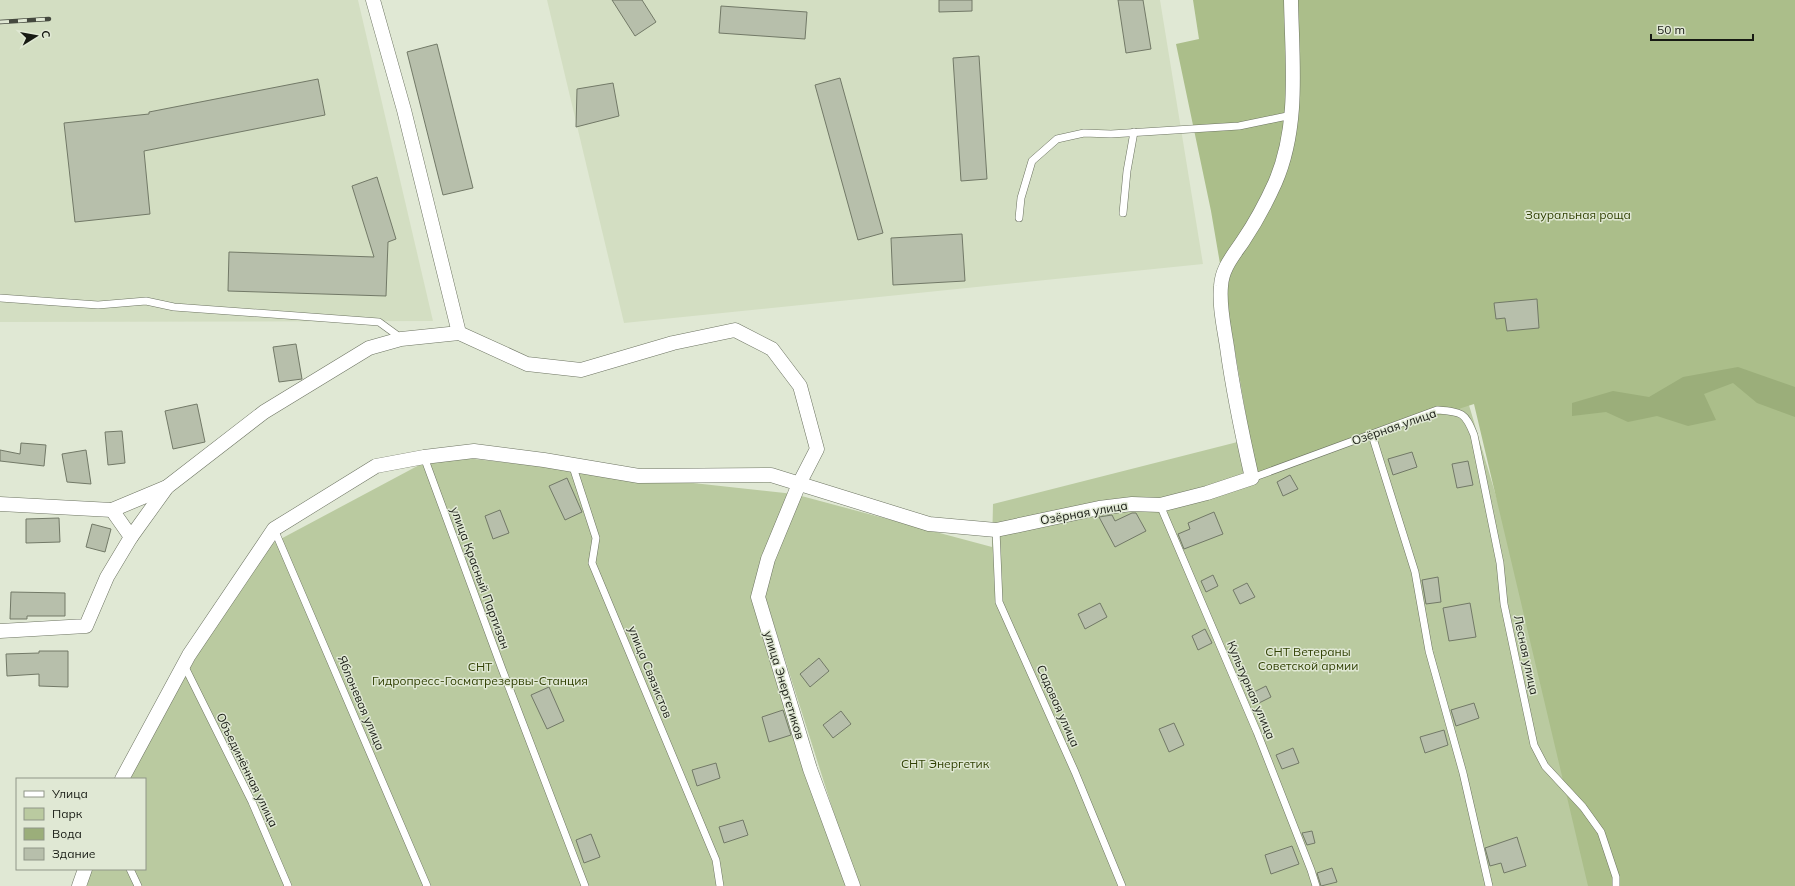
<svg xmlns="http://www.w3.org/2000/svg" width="1795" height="886" font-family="Mulish,sans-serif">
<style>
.built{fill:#d3dec2}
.green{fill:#bacaa0}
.forest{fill:#abbe8a}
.water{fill:#9bae7a}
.building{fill:#b7bfab;stroke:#727967}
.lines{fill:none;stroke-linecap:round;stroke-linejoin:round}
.service-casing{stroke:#6d7462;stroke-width:8}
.minor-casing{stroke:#6d7462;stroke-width:15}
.service{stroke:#fff;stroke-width:7}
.minor{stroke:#fff;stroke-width:14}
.rail-casing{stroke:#44483e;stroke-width:4.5}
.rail{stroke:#e0e8d4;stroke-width:3;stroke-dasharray:9;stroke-linecap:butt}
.labels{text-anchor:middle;stroke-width:3;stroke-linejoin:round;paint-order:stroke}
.park-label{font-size:12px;fill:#314104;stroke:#e0e8d4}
.street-label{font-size:12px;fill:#171a13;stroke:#e0e8d4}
</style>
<rect width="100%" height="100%" fill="#e0e8d4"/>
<!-- built -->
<g class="built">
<path d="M0 0H358L433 321 0 322Z"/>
<path d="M547 0H1160L1203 264 624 323Z"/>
</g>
<!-- green -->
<path class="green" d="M1463 385 1612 886H857L762 587 758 597 855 886H87L91 869H145V779H124L260 550 438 455 794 494 992 547 993 504Z"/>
<!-- forest -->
<path class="forest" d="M1193 0H1795V886H1588L1474 404 1256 474 1211 211 1176 44 1199 39Z"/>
<!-- water -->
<path class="water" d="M1738 367 1795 387V417L1757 403 1733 383 1704 394 1716 420 1688 426 1657 416 1628 422 1606 412 1572 416V403L1613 391 1649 397 1683 377Z"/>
<!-- building -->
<g class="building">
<path d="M612 0H642L656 22 635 36Z"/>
<path d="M939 0H972V11L939 12Z"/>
<path d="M1118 0H1143L1151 49 1126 53Z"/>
<path d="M721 6 807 12 805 39 719 33Z"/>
<path d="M437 44 473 188 443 195 407 52Z"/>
<path d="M979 56 987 179 961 181 953 58Z"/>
<path d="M840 78 883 233 858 240 815 85Z"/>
<path d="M318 79 325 115 144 151 150 214 75 222 64 123 149 114V112Z"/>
<path d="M613 83 619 116 576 127 577 89Z"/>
<path d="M377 177 396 239 388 242 386 296 228 291 229 252 374 257 352 186Z"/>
<path d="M962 234 965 281 893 285 891 238Z"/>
<path d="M1537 299 1539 328 1507 331 1505 318 1496 319 1494 303Z"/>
<path d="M296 344 302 379 279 382 273 347Z"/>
<path d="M197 404 205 442 173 449 165 411Z"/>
<path d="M122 431 125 463 108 465 105 432Z"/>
<path d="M21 443 46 445 44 466 0 461V450L20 454Z"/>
<path d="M86 450 91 484 67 482 62 454Z"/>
<path d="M1412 452 1417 467 1393 475 1388 459Z"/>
<path d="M1468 461 1473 485 1457 488 1452 464Z"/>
<path d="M1290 475 1298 489 1283 496 1277 482Z"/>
<path d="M567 478 582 512 565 520 549 486Z"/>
<path d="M500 510 509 533 493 539 485 516Z"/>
<path d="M1214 512 1223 534 1184 549 1178 534 1190 529 1188 523Z"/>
<path d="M1132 513H1136L1146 531 1115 547 1099 517 1112 515 1115 521Z"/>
<path d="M59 518 60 542 26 543V519Z"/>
<path d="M92 524 111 529 105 552 86 547Z"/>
<path d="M1213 575 1218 586 1206 592 1201 581Z"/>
<path d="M1438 577 1441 602 1426 604 1422 580Z"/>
<path d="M1247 583 1255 597 1240 604 1233 590Z"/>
<path d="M11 592 65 593V616H27V619H10Z"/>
<path d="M1100 603 1107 617 1085 629 1078 614Z"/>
<path d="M1470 603 1476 637 1449 641 1443 608Z"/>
<path d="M1205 629 1212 643 1198 650 1192 636Z"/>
<path d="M39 651H68V687L39 686V674L7 676 6 654 39 653Z"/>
<path d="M819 658 829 671 810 687 800 674Z"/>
<path d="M1266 686 1271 697 1259 703 1254 692Z"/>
<path d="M549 687 564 721 547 729 531 695Z"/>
<path d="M1474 703 1479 718 1456 726 1451 710Z"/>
<path d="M783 710 791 735 769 742 762 717Z"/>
<path d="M841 711 851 724 833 738 823 725Z"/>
<path d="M1174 723 1184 745 1169 752 1159 729Z"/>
<path d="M1444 730 1448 745 1425 753 1420 737Z"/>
<path d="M1293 748 1299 763 1282 769 1276 755Z"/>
<path d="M716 763 720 778 697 786 692 770Z"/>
<path d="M743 820 748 835 724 843 719 827Z"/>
<path d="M1312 831 1315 843 1307 845 1302 833Z"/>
<path d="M591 834 600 857 584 863 576 840Z"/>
<path d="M1517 837 1526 866 1504 873 1501 863 1490 866 1485 848Z"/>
<path d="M1292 846 1299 864 1271 874 1265 855Z"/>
<path d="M1332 868 1337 882 1321 886 1317 873Z"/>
</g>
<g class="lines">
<!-- service casing -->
<g class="service-casing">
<g id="service">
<path d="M1123 213 1127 171 1134 132"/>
<path d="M1019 218 1021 198 1032 161 1057 139 1084 133 1111 134 1239 126 1292 115"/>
<path d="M0 298 98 305 146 301 174 307 379 322 401 338"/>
<path d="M1372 435 1415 572 1429 651 1463 773 1489 886"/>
<path d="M424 457 502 669 585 886"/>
<path d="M572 464 596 538 592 563 716 860 720 886"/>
<path d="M1252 478 1437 410C1462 412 1465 412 1474 435L1500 563 1504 604 1534 745 1545 766 1583 807 1601 832 1616 877V886"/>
<path d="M1160 505 1257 732 1311 870 1316 886"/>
<path d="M274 529 427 886"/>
<path d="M996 530 999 602 1075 772 1122 886"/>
<path d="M184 665 252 802 288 886"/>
<path d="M130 869 138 886"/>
</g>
</g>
<!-- minor casing -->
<g class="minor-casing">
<g id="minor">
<path d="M373 0 404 110 459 333"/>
<path d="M0 504 112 510 167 487"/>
<path d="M131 537 167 487 264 412 369 348 401 339 459 333 527 364 581 370 673 343 735 330 772 349 800 386 817 449 799 484 768 559 758 597 810 769 853 886"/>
<path d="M0 631 86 626 107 577 131 537 112 510"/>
<path d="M122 779 189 655 274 529 376 466 424 457 474 451 544 460 639 476 771 475 929 524 996 530 1099 508 1132 504 1160 505 1207 493 1252 478C1242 434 1233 391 1227 347 1224 327 1219 306 1221 286 1222 268 1233 256 1243 241 1255 223 1266 203 1275 183 1300 126 1292 61 1291 0"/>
<path d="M79 886 85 869"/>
</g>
</g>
<!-- service -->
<use href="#service" class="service"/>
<!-- minor -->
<use href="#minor" class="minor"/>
<!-- rail casing -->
<g class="rail-casing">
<path id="rail" d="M0 22 49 19"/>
</g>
<!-- rail -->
<use href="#rail" class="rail"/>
</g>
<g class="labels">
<!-- park labels -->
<g class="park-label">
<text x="1578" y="219">Зауральная роща</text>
<text x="1308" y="656">СНТ Ветераны<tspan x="1308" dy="14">Советской армии</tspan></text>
<text x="480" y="671">СНТ<tspan x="480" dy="14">Гидропресс-Госматрезервы-Станция</tspan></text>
<text x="945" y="768">СНТ Энергетик</text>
</g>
<!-- street labels -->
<g class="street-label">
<text transform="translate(1394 427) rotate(-19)" y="4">Озёрная улица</text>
<text transform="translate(1084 513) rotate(-10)" y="4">Озёрная улица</text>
<text transform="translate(480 578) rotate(70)" y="4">улица Красный Партизан</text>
<text transform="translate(1526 655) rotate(78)" y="4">Лесная улица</text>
<text transform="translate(650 672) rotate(68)" y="4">улица Связистов</text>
<text transform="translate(784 685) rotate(73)" y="4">улица Энергетиков</text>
<text transform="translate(1251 690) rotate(67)" y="4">Культурная улица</text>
<text transform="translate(361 703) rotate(67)" y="4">Яблоневая улица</text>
<text transform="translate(1058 706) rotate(66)" y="4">Садовая улица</text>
<text transform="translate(247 770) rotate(64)" y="4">Объединённая улица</text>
</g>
</g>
<!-- legend -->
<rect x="16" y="778" width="130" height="92" fill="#e0e8d4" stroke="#909687"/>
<rect x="24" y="791" width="20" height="6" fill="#ffffff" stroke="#909687"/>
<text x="52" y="798" font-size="12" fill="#171a13">Улица</text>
<rect x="24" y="808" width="20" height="12" fill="#bacaa0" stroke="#909687"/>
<text x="52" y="818" font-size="12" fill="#171a13">Парк</text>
<rect x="24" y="828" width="20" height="12" fill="#9bae7a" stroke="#909687"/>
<text x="52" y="838" font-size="12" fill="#171a13">Вода</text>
<rect x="24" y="848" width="20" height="12" fill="#b7bfab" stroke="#909687"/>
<text x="52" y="858" font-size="12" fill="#171a13">Здание</text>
<!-- north arrow -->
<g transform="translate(36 36) rotate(79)" stroke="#e0e8d4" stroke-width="3" paint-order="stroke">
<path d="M0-3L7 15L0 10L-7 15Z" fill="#171a13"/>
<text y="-6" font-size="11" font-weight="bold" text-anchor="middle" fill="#171a13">С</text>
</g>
<!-- scale -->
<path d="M1651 34v6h102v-6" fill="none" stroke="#171a13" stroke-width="2"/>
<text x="1657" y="34" font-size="12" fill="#171a13" stroke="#e0e8d4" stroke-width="3" paint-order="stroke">50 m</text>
</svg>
